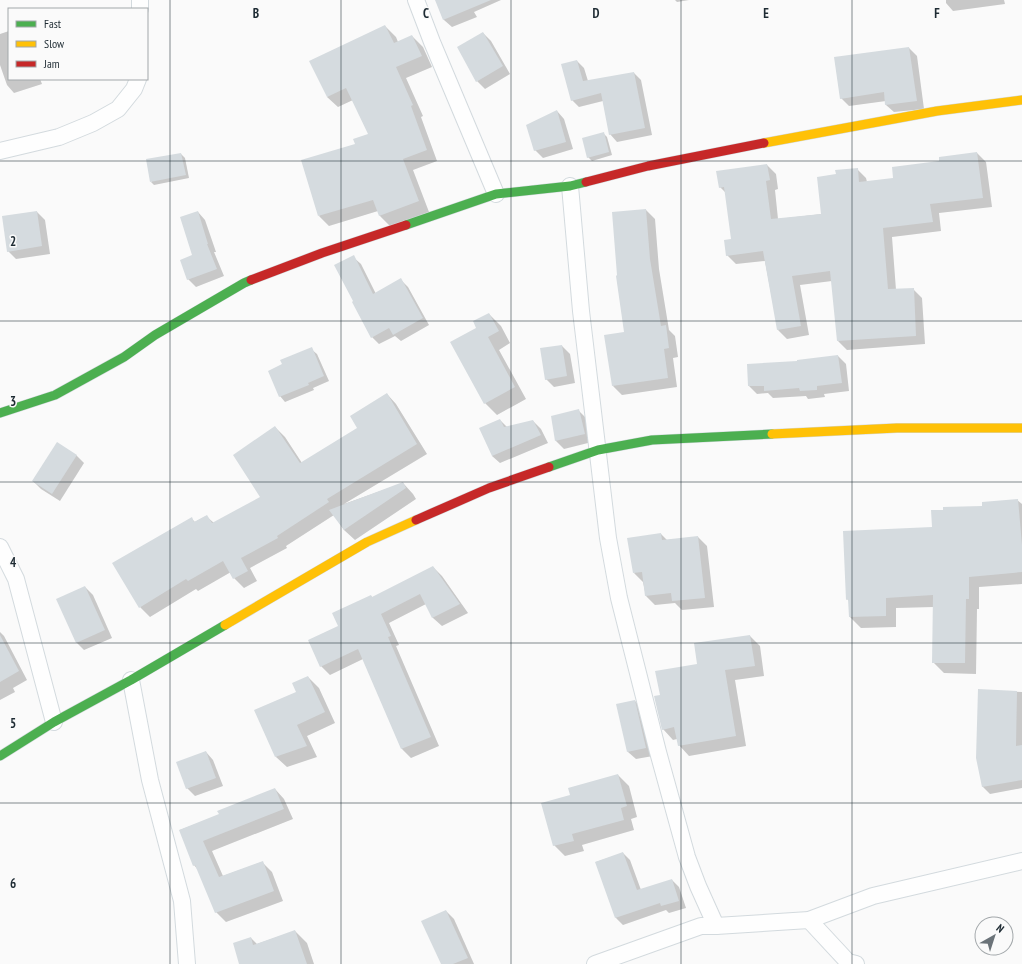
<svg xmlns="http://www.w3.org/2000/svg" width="1022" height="964" font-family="'PT Sans Narrow',sans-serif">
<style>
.shadow{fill:#0003}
.building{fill:#d5dbdf}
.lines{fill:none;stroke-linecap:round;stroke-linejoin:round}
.street-casing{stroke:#d3dade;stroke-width:18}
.fast-casing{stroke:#d3dade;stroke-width:10}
.slow-casing{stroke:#d3dade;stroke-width:10}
.jam-casing{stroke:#d3dade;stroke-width:10}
.street{stroke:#fefefe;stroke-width:16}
.fast{stroke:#4caf50;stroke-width:9}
.slow{stroke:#ffc107;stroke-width:9}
.jam{stroke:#c62828;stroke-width:9}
.grid{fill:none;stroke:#1e2b33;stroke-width:1;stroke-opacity:0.55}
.grid-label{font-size:13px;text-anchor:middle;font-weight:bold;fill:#1e2b33;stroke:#fafafa;stroke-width:3;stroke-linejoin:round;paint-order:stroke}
</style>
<rect width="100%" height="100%" fill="#fafafa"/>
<!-- shadow -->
<g class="shadow">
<path d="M436 0H501L474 12 477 17 452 27 444 20Z"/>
<path d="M675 0H689L677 2Z"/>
<path d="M946 0H1004L1005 4 953 11 946 3Z"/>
<path d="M385 26 396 37 398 42 412 36 423 47 432 67 406 78 423 116 421 117 437 161 413 170 429 212 391 227 380 216 378 211 329 226 319 216 356 145 369 134 353 100 338 107 327 97Z"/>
<path d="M9 31V79H40L42 84 14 93 7 85 0 65V34Z"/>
<path d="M483 33 491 41 510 74 485 89 477 81Z"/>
<path d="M909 48 917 56 924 109 894 112 886 105V101L849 106 841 98Z"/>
<path d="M577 61 584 68 588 81 634 73 641 80 652 135 617 142 610 134 603 101 579 107 572 100Z"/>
<path d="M557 111 564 119 573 149 543 158 535 150Z"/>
<path d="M603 133 607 137 612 155 592 161 588 157Z"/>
<path d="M977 153 986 162 992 207 939 213 941 231 892 237 896 290 913 289 922 298 925 344 847 350 838 341 832 281 800 285 809 335 787 339 778 330 765 261 736 264 727 255 732 240 726 193 720 187 767 165 776 174 778 189 775 190 778 219 822 214 837 175 857 169 866 178 867 182 895 179 940 162Z"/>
<path d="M181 154 185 158 189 178 154 185 151 182Z"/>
<path d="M646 210 655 219 659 269 669 330 675 336 678 357 673 358 677 387 622 395 613 386 626 332Z"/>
<path d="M37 212 45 220 50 254 16 259 8 251Z"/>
<path d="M198 212 205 220 216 252H214L224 276 196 287 188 279 194 256Z"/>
<path d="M353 257 361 264 376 294 401 280 408 287 429 325 401 341 395 336 379 344 372 337Z"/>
<path d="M489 314 501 326 510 343 499 350 526 399 497 415 485 403 478 328Z"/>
<path d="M562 346 570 354 575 383 554 387 546 379Z"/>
<path d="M311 349 317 354 329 381 313 388 314 390 285 402 280 396Z"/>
<path d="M838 356 846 364 849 391 824 394 825 397 808 399 806 396 773 398 768 393 757 394 749 386 748 365 798 362Z"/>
<path d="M387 394 396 404 427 454 344 504 403 483 413 494 416 499 355 540 344 530 334 515 286 546 287 548 250 568 257 581 244 588 234 578 231 572 198 591 196 589 150 617 140 607 192 519 195 522 206 516 214 523 262 497 275 427 285 437 302 463 359 428Z"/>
<path d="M578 410 586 418 592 442 564 449 556 441 552 417Z"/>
<path d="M500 420 508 428 533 421 541 429 548 443 500 463 492 456Z"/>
<path d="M76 455 84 463 60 501 41 489 33 481Z"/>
<path d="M1017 500 1022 504V584L979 587V609H977L976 674 944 673 933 662 934 607 896 608V627L861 628 850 617 849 601 847 599 933 528 983 507Z"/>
<path d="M661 534 667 540 698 537 707 546 714 607 682 610 675 603 655 605 646 596 643 582 634 573Z"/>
<path d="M433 567 442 576 468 613 442 626 433 618 426 604 389 623 399 645 396 646 439 746 411 758 402 749 363 659 330 675 321 666 309 641 339 627 371 596 373 598Z"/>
<path d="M85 587 93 595 112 638 84 650 76 642Z"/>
<path d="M0 632 4 636 27 680 13 688 15 692 0 700Z"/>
<path d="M750 636 760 646 764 676 735 680 746 746 689 756 679 745 677 739 673 740 663 729 661 695 698 665Z"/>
<path d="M308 677 319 688 335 723 307 736 317 757 287 767 276 757 297 693Z"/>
<path d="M979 691 1022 692V788L990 794 982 786Z"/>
<path d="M635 701 643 709 653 756 636 759 628 752Z"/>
<path d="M206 752 213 760 223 786 195 796 187 788Z"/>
<path d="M618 775 629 786 637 817 631 819 634 830 582 845 584 851 565 856 554 845 571 795Z"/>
<path d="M275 789 284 799 293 819 212 851 223 876 262 862 272 872 283 901 226 922 216 912 198 870 194 865 180 830 220 815Z"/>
<path d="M623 853 630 860 641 890 672 880 679 887 686 908 669 913 666 910 623 925 616 918 596 862Z"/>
<path d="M446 911 454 919 474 964H442Z"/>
<path d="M295 931 307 943 314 964H240L251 938 257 944Z"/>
</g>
<!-- building -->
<g class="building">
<path d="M435 0H491L443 20Z"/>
<path d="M385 25 394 43 412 35 422 56 396 67 413 105 411 106 427 150 403 159 419 201 379 216 373 200 318 216 301 160 355 144 353 139 368 134 346 88 327 97 309 61Z"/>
<path d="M483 32 503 66 476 82 457 47Z"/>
<path d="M909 47 917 101 885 105 884 92 840 99 834 57Z"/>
<path d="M577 60 583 81 634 72 645 128 609 135 601 93 571 101 561 64Z"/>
<path d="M557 110 566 142 534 151 526 125Z"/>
<path d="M604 132 609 152 587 158 582 138Z"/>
<path d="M977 152 983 198 930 204 933 222 883 228 888 289 914 288 916 336 837 341 830 271 792 276 801 326 777 330 763 251 726 256 724 240 731 239 724 187 719 188 716 171 767 164 770 180 766 181 771 219 821 214 817 177 836 174 835 170 858 168 859 182 893 178 892 167 939 161V157Z"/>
<path d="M181 153 186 175 150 182 146 159Z"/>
<path d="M646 209 650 259 661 326 666 325 669 348 664 349 668 378 612 386 604 335 624 332 616 276 617 275 612 212Z"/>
<path d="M37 211 42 246 7 252 2 216Z"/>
<path d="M198 211 208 244H207L217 269 187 280 180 260 192 255 180 217Z"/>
<path d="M354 255 373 294 401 278 423 318 393 335 389 328 371 338 352 302 353 301 334 265Z"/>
<path d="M489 313 499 331 488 337 515 387 484 404 450 342 476 328 473 321Z"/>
<path d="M562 345 567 376 545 380 540 348Z"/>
<path d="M312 347 324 376 308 383 309 385 279 397 268 371 282 364 280 360Z"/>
<path d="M838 355 842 383 817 386V390L800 391 799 388 764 391V386H748L747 364 797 361V360Z"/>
<path d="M387 393 417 444 327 499 329 502 277 536 278 538 241 558 248 571 233 579 223 561 188 581 186 579 139 608 112 563 192 517 194 522 207 515 212 523 260 497 233 455 275 426 300 463 357 428 350 416Z"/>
<path d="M579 409 585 434 555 441 551 416Z"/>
<path d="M500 419 504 427 533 420 541 435 492 456 479 428Z"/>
<path d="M57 442 77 455 52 494 32 481Z"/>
<path d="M403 482 406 488 344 530 329 510Z"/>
<path d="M1018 499 1022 545V572L969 577V599H966L965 663H932L933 595 886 598V616L849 617 848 599 846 600 843 531 932 527 931 510H943V507L982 506V502Z"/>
<path d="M661 533 662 540 698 536 705 598 672 601 671 593 645 596 642 572 633 573 627 538Z"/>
<path d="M433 566 460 604 432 618 420 594 381 614 391 636 388 637 431 737 401 749 358 649 320 667 308 640 338 626 332 613 371 595 372 597Z"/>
<path d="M85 586 105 630 76 643 56 599Z"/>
<path d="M0 635 19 671 0 682Z"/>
<path d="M750 635 755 666 725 670 736 736 678 746 674 727 662 730 654 696 660 695 655 671 697 664 694 643Z"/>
<path d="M308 676 325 712 297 725 307 746 275 757 254 710 296 692 292 683Z"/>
<path d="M978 689 1017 691 1016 746 1022 745V780L982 787 976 758Z"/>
<path d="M635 700 646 748 627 752 616 704Z"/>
<path d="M206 751 216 778 186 789 176 762Z"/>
<path d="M618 774 627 806 621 808 624 820 572 834 574 841 553 846 541 803 570 795 568 788Z"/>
<path d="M275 788 284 809 203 841 219 877 263 861 274 891 215 913 195 865 193 866 179 830 219 814 217 811Z"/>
<path d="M623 852 637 890 672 879 679 901 661 906 660 903 615 918 595 862Z"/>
<path d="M446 910 468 958 453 964H441L421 921Z"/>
<path d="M295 930 307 964H239L233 943 251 937 253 945Z"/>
</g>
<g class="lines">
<!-- street casing -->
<g class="street-casing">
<g id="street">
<path d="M140 0V9"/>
<path d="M416 0 432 42 496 194"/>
<path d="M0 151 59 137 93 123 118 109 134 89 138 79"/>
<path d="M570 186 581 311 608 538 619 598 658 752 687 857 698 886 716 926"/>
<path d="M0 547 16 579 54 722"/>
<path d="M131 680 150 780 182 901 187 964"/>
<path d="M809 920 848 962 856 964"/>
<path d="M595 964 701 926H716L809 920 873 896 1022 861"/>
</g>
</g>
<!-- fast casing -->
<g class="fast-casing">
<g id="fast">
<path d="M406 225 496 194 570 186 586 182"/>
<path d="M0 413 55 395 124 357 155 335 244 283 251 280"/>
<path d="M549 467 598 450 652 440 772 434"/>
<path d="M0 756 54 722 131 680 225 625"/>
</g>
</g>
<!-- slow casing -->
<g class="slow-casing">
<g id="slow">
<path d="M764 143 937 111 1022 100"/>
<path d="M772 434 897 428H1022"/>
<path d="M225 625 367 542 416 520"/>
</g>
</g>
<!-- jam casing -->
<g class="jam-casing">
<g id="jam">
<path d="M586 182 648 166 764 143"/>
<path d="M251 280 322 253 406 225"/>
<path d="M416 520 489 488 549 467"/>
</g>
</g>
<!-- street -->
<use href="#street" class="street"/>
<!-- fast -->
<use href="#fast" class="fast"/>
<!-- slow -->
<use href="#slow" class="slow"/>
<!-- jam -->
<use href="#jam" class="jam"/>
</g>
<!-- grid -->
<path class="grid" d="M170 0V964M341 0V964M511 0V964M681 0V964M852 0V964M0 161H1022M0 321H1022M0 482H1022M0 643H1022M0 803H1022"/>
<g class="grid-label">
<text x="256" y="18">B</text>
<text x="426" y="18">C</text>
<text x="596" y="18">D</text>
<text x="766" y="18">E</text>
<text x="937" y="18">F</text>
<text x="13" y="246">2</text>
<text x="13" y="406">3</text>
<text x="13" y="567">4</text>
<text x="13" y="728">5</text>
<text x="13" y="888">6</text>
</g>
<!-- legend -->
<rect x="8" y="8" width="140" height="72" fill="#fafafa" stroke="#a2a7aa"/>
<rect x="16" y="21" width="20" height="6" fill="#4caf50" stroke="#a2a7aa"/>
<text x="44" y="28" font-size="12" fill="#1e2b33">Fast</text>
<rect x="16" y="41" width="20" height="6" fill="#ffc107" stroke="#a2a7aa"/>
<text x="44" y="48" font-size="12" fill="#1e2b33">Slow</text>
<rect x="16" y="61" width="20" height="6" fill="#c62828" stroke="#a2a7aa"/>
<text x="44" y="68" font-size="12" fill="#1e2b33">Jam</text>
<!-- north arrow -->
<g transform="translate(994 936) rotate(39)"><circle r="19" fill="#fafafa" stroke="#a2a7aa"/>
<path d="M0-3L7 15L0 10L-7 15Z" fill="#6b7379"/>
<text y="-6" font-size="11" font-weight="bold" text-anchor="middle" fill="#1e2b33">N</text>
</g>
</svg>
